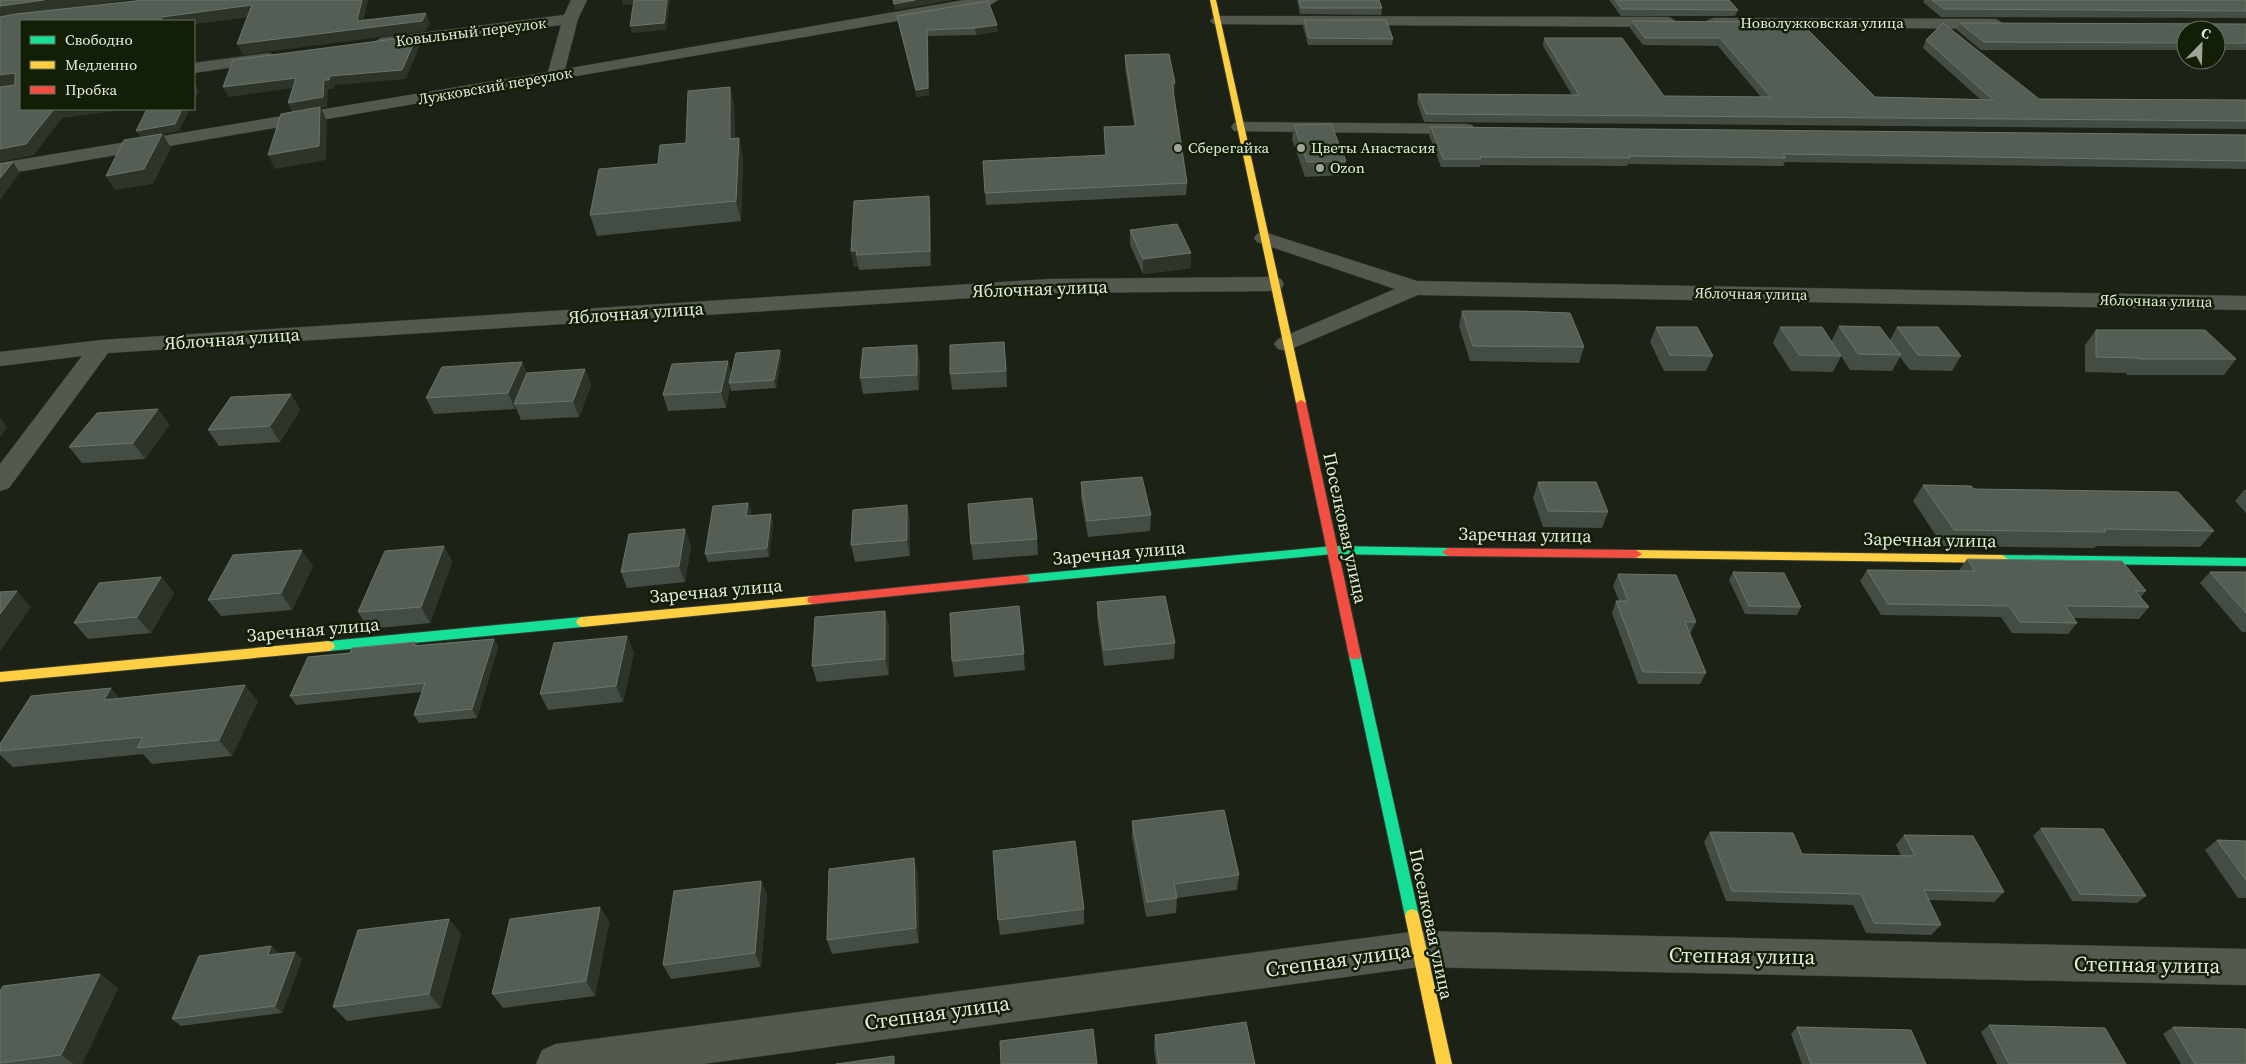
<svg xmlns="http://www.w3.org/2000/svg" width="2246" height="1064" font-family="'Source Serif 4',serif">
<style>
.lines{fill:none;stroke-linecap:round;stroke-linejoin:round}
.street-casing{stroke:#363c33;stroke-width:1}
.fast-casing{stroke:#363c33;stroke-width:2}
.slow-casing{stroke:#363c33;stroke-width:2}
.jam-casing{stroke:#363c33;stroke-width:2}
.street{fill:#54594f;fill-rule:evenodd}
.fast{fill:#16e098;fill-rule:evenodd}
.slow{fill:#ffcf43;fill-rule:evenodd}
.jam{fill:#f24e42;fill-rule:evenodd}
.wall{fill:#444d43}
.shaded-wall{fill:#2d352a}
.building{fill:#555e54;stroke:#6c7569}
.poi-dot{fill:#9fa699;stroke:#131e07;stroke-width:2}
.labels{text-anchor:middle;stroke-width:5;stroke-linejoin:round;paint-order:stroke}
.far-street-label{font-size:15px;fill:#e5eddf;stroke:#131e07}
.far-poi-label{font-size:15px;fill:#e5eddf;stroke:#131e07;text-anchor:start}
.street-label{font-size:18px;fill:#e5eddf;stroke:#131e07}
.near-street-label{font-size:21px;fill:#e5eddf;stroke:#131e07}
</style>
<rect width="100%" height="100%" fill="#1c2216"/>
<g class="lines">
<!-- street casing -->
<g class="street-casing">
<g id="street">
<path d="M571 0H587L578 19 565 69 964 0H998L990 5 0 175V163L548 72 561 25 381 48 373 43 381 38 564 15Z"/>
<path d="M1218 16 1669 17 1677 22 1669 27 1213 24 1210 21 1213 18Z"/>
<path d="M1714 18 1996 19 2004 24 1996 29 1708 26 1706 23 1708 20Z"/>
<path d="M269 53 275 55 277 58 275 61 194 73V63Z"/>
<path d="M1240 122 1466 124 1472 125 1475 129 1472 133 1466 134 1234 131 1231 127 1234 123Z"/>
<path d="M1264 232 1417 281 2246 296V310L1418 295 1286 351 1278 349 1274 344 1278 339 1395 289 1257 242 1254 238 1257 234Z"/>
<path d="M1273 277 1281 279 1284 284 1281 289 1273 291 1050 293 108 353 9 488 0 491V464L82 356 0 366V352L101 340 1050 279Z"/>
<path d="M1419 931 2246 949V985L1419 967 703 1064H536L542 1050 556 1044Z"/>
</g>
</g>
<!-- fast casing -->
<g class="fast-casing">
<g id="fast">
<path d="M1333 546 1448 548 1454 552 1448 556 1333 554 1024 583 1020 582 1018 579 1020 576 1024 575Z"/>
<path d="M2002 555 2246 558V566L2002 563 1996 559Z"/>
<path d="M582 617 586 619 588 622 586 625 582 627 329 651 325 649 323 646 325 643 329 641Z"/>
<path d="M1355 651 1359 653 1361 656 1419 916 1417 921 1412 923 1407 921 1405 916 1349 656 1351 653Z"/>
</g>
</g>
<!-- slow casing -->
<g class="slow-casing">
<g id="slow">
<path d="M1210 0H1216L1306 403 1301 406 1296 403Z"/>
<path d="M1636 550 2002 555 2008 559 2002 563 1636 558 1630 554Z"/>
<path d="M813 596 817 597 819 600 817 603 813 604 582 627 578 625 576 622 578 619 582 617Z"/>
<path d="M329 641 333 643 335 646 333 649 329 651 0 682V672Z"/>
<path d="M1412 909 1417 911 1419 916 1452 1064H1436L1405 916 1407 911Z"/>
</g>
</g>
<!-- jam casing -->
<g class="jam-casing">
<g id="jam">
<path d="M1301 400 1306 403 1361 656 1359 659H1351L1349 656 1296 403Z"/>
<path d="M1448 548 1636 550 1642 554 1636 558 1448 556 1442 552Z"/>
<path d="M1024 575 1028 576 1030 579 1028 582 1024 583 813 604 809 603 807 600 809 597 813 596Z"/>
</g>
</g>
<!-- street -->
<use href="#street" class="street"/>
<!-- fast -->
<use href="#fast" class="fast"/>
<!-- slow -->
<use href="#slow" class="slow"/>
<!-- jam -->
<use href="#jam" class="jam"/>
</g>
<!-- wall -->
<g class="wall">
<path d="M1297 0H1379L1382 8 1381 15 1300 14Z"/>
<path d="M1609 0H1729L1738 10 1735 16H1621Z"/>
<path d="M1924 0H2246V18L1941 17 1923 2Z"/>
<path d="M897 16 998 31 976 35 928 36 929 95 917 97 898 23Z"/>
<path d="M1304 20 1393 39 1392 45H1308L1303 26Z"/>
<path d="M1632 21 1757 29 1875 97 1980 99 1923 48 1926 40 2039 99 2246 100V129L1424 122 1417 102 1418 94 1572 95 1543 46 1544 38 1664 96 1761 97 1718 46 1643 45 1630 28Z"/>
<path d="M1960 23 2246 24V50H2216V30H2186V50H1981L1957 30Z"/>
<path d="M1125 55 1175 83 1174 94 1187 183 1186 195 986 205 985 193 1105 155 1104 127 1134 126 1125 67Z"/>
<path d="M730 87 734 106 735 138H739L743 158 741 221 597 236 590 215 686 143Z"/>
<path d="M1294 125 1346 161 1344 175 1305 177 1292 139Z"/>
<path d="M1431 127 2246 135V169L1785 162 1783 166 1628 164 1627 166 1480 165V167H1441L1429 135Z"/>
<path d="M931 211V266L859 270 858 266 854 267 851 251Z"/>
<path d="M1130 230 1191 253V268L1143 274 1130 245Z"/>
<path d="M1462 311 1584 347 1579 363 1470 361 1459 326Z"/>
<path d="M1839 326 1890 340 1897 327 1961 356 1952 371 1910 370 1900 357 1892 371 1850 370 1838 351 1841 356 1833 372 1791 371 1773 343 1780 327 1831 342Z"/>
<path d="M1656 327 1713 356 1706 371H1664L1650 342Z"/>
<path d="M2096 330 2236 359 2224 375H2127L2126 373 2085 372V345Z"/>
<path d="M780 350 781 358 776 388 731 391 730 386 726 408 668 411 663 395 731 373Z"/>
<path d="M1006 357 1007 387 952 390 950 374Z"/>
<path d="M920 361 919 390 863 394 860 378Z"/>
<path d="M522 362 527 374 585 369 591 385 579 417 521 420 516 408 515 409 434 414 426 398Z"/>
<path d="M291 394 300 410 280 442 219 446 208 430Z"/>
<path d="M158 409 169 425 145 459 82 463 69 447Z"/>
<path d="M1081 482 1151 515 1150 531 1088 537 1081 498Z"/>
<path d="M1538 482 1608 512 1602 528 1543 527 1533 498Z"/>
<path d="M1923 485 1974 489 2214 531 2200 547 2096 546 2094 548 1943 546 1913 501Z"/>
<path d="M2244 490H2246V513L2235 501Z"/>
<path d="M748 503 751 511 750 516 773 522 769 557 708 562 705 554Z"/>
<path d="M907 505 910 521V556L855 562 851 545Z"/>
<path d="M685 529 691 546 685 582 627 588 621 572Z"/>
<path d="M1037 539 1038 555 973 560 971 544Z"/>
<path d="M444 546 452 562 430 623 369 629 358 612Z"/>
<path d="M1967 559 2146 591 2141 597 2149 607 2139 619 2073 618 2077 623 2068 634 2012 633 2001 617 1881 615 1860 581 1867 570 1960 571 1959 570Z"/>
<path d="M313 566 292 610 221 616 208 600Z"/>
<path d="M1733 572 1801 607 1797 615 1745 614 1729 580Z"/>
<path d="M2210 572H2246V632H2242L2200 583Z"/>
<path d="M1618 574 1696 622 1690 634V633L1706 673 1700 684H1638L1612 613 1616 601H1619L1613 586Z"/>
<path d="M161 577 174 593 151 633 88 639 74 623Z"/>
<path d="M1097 602 1175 643 1174 659 1104 666 1097 618Z"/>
<path d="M1019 606 1025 670 954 677 952 661Z"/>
<path d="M885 611 889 627V675L817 682 812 666Z"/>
<path d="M494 639 498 647 477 718 419 723 414 715 422 692 296 705 290 696 350 653 415 642 418 646Z"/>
<path d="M634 652 623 702 548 710 540 694Z"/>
<path d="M120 698 258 701 232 756 152 764 143 754 13 767 0 755V744Z"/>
<path d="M1132 821 1239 875 1237 890 1177 898 1176 913 1146 917 1132 837Z"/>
<path d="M2041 828 2146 896 2137 903 2072 901 2033 836Z"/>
<path d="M1710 832 1802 854 1901 856 1896 845 1904 835 2004 892 1994 902 1929 900 1941 925 1931 935 1866 933 1853 905 1726 901 1704 842Z"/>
<path d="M2217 840 2246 841V898H2238L2205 850Z"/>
<path d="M914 858 918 874 919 943 832 954 827 940Z"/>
<path d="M761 881 767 896 761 967 671 979 663 965Z"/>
<path d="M600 907 609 922 595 996 503 1008 492 994Z"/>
<path d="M1084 909V924L1000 935 998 920Z"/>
<path d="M449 919 461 934 441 1008 347 1021 333 1007Z"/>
<path d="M271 946 278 953 302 959 282 1013 181 1026 172 1019Z"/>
<path d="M118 988 82 1064H0V991Z"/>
<path d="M1989 1025 2126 1064H1997L1981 1032Z"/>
<path d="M1797 1027 1926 1064H1802L1791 1034Z"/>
<path d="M2173 1027 2246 1064H2181L2163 1034Z"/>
<path d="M1155 1035 1255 1064H1156L1154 1049Z"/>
</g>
<!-- shaded-wall -->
<g class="shaded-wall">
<path d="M44 0H128L0 17V6Z"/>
<path d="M362 0H368L362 28 426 13 430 23 426 31 243 55 237 44 357 21Z"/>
<path d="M622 0H635L636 4 623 5Z"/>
<path d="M667 0H670L666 30 632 33 630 26Z"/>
<path d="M915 0H953L895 10 894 4Z"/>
<path d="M252 5 257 16 194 24V21H160L162 17Z"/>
<path d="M997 25 998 31 976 35 975 28Z"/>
<path d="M927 30 929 95 917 97 916 90Z"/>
<path d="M417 36 420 45 406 79 335 85 334 89H328L327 107 321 108 327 121 326 160 275 169 268 155 292 113 288 103 330 76Z"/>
<path d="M15 73 21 84 0 87V75Z"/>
<path d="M296 78 300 87 228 97 223 87Z"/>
<path d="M195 84 199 91 194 101V86Z"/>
<path d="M730 87 734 106 735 159 730 139Z"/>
<path d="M54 109H129L62 118 34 155 0 162V149Z"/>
<path d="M182 109H190L179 131 163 134 171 148 153 184 115 190 106 176 141 138 136 131Z"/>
<path d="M739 138 743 158 741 221 736 201Z"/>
<path d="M13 162 20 173 0 200V178Z"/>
<path d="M929 196 931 211V266L930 251Z"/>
<path d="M851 251H857L856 255 858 266 854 267Z"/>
<path d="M1191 253V268L1143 274V259Z"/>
<path d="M917 345 920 361 919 390 917 375Z"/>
<path d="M780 350 781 358 776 388 774 380Z"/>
<path d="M728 361 732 377 729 383 730 386 726 408 721 392Z"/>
<path d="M522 362 528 378 514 404 516 408 515 409 508 393Z"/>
<path d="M585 369 591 385 579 417 573 401Z"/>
<path d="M291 394 300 410 280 442 270 426Z"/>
<path d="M158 409 169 425 145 459 133 443Z"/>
<path d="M0 418 7 427 0 438Z"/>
<path d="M748 503 751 511 749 525 746 516Z"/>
<path d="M907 505 910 521V556L907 540Z"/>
<path d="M771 514 773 522 769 557 767 548Z"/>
<path d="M685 529 691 546 685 582 679 566Z"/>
<path d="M444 546 452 562 430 623 421 607Z"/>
<path d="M302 550 313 566 292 610 281 593Z"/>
<path d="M161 577 174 593 151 633 137 617Z"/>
<path d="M17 591 31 607 0 651V614Z"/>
<path d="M885 611 889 627V675L885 659Z"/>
<path d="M627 636 634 652 623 702 616 686Z"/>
<path d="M494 639 498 647 477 718 472 709Z"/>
<path d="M245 685 258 701 232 756 219 740Z"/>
<path d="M111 688 125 704 104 700Z"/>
<path d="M914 858 918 874 919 943 916 928Z"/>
<path d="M761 881 767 896 761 967 755 953Z"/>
<path d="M600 907 609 922 595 996 586 981Z"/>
<path d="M449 919 461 934 441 1008 429 994Z"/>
<path d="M271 946 278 954 268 955Z"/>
<path d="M295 952 302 959 282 1013 275 1006Z"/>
<path d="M100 974 118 988 82 1064H74L61 1055Z"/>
</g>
<!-- building -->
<g class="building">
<path d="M0 0H44L0 6Z"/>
<path d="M144 0H362L357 21 426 13 422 21 237 44 252 5 162 17 160 21H21V109H54L26 144 0 149V87L15 85V73L0 75V17L16 14Z"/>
<path d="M634 0H667L664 23 630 26Z"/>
<path d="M893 0H915L894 4Z"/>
<path d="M1299 0H1379L1382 8H1301Z"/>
<path d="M1615 0H1729L1738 10 1622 9Z"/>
<path d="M1932 0H2246V11L1944 9Z"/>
<path d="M988 1 997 25 975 28 927 30 928 88 916 90 897 16Z"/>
<path d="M1304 20H1386L1393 39 1309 38Z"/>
<path d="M1632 21 1749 22 1757 29 1808 30 1875 97 1993 100 1926 40 1943 23 2039 99 2246 100V121L1426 114 1418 94 1579 95 1544 38H1622L1664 96 1771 97 1720 38H1645Z"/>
<path d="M1960 23 2246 24V43H2216V30H2186V43L1984 42Z"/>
<path d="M417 36 402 70 330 76 329 80H324L323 97 288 103 296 78 223 87 233 60Z"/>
<path d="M1169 54 1175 83H1172L1187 183 985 193 983 161 1106 155 1104 127 1136 126 1125 55Z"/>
<path d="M730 87V139L739 138 736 201 590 215 599 169 658 164 660 145 686 143 688 91Z"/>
<path d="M320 107 319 146 268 155 281 114Z"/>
<path d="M147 109H182L175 124 136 131Z"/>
<path d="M1331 124 1346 161 1307 162 1294 125Z"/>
<path d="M1431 127 2246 135V161L1783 154 1786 158 1629 156 1630 158 1480 157 1481 159H1443Z"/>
<path d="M162 134 144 169 106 176 124 140Z"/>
<path d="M13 162 0 178V164Z"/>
<path d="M929 196 930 251 856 255 857 251H851L854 201Z"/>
<path d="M1177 224 1191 253 1143 259 1130 230Z"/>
<path d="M1462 311H1517L1570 313 1584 347 1473 346Z"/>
<path d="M1839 326 1880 327 1901 355 1858 354Z"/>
<path d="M1656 327H1697L1713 356 1670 355Z"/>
<path d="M1780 327H1822L1841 356 1799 355Z"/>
<path d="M1897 327H1938L1961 356 1918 355Z"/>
<path d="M2096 330H2205L2236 359H2138L2137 358 2096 357Z"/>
<path d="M1004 342 1006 371 950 374V345Z"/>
<path d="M917 345V375L860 378 863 348Z"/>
<path d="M780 350 774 380 729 383 736 353Z"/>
<path d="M728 361 721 392 663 395 672 364Z"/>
<path d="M522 362 508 393 426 398 442 367Z"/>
<path d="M585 369 573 401 514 404 527 373Z"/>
<path d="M291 394 270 426 208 430 231 397Z"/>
<path d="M158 409 133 443 69 447 97 413Z"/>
<path d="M1142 477 1151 515 1087 521 1081 482Z"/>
<path d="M1538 482H1596L1608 512 1548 511Z"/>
<path d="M1923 485 1971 486 1974 489 2178 492 2214 531 2104 529 2106 532 1954 530Z"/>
<path d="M1032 498 1037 539 971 544 968 504Z"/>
<path d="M748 503 746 516 771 514 767 548 705 554 713 506Z"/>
<path d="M907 505V540L851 545 853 510Z"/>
<path d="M685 529 679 566 621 572 629 534Z"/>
<path d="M444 546 421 607 358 612 385 551Z"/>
<path d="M302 550 281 593 208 600 233 555Z"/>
<path d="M1967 559 2122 561 2146 591H2135L2149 607 2065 606 2077 623 2020 622 2009 606 1888 604 1867 570 1975 571Z"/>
<path d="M1733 572 1784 573 1801 607 1749 606Z"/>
<path d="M2210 572H2246V613Z"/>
<path d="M1618 574 1676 575 1696 622H1685L1706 673 1643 672 1616 601H1628Z"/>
<path d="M161 577 137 617 74 623 99 583Z"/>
<path d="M17 591 0 614V592Z"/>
<path d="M1165 596 1175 643 1104 650 1097 602Z"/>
<path d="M1019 606 1024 654 952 661 950 613Z"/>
<path d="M885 611V659L812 666 815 617Z"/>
<path d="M627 636 616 686 540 694 554 643Z"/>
<path d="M494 639 472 709 414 715 425 683 290 696 308 657 350 653 352 648 415 642 413 646Z"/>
<path d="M245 685 219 740 137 748 143 737 0 751V744L31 696 111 688 104 700Z"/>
<path d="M1224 810 1239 875 1174 884 1177 898 1147 902 1132 821Z"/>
<path d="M2041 828 2103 829 2146 896 2080 894Z"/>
<path d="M1710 832 1793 833 1802 854 1915 856 1904 835 1973 836 2004 892 1924 890 1941 925 1874 923 1861 894 1732 891Z"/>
<path d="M2217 840 2246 841V880Z"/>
<path d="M1075 841 1084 909 998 920 993 851Z"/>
<path d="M914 858 916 928 827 940 829 869Z"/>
<path d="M761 881 755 953 663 965 674 891Z"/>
<path d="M600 907 586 981 492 994 510 919Z"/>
<path d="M449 919 429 994 333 1007 358 930Z"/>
<path d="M271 946 268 955 295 952 275 1006 172 1019 199 956Z"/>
<path d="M100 974 61 1055 0 1063V991L3 986Z"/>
<path d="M1246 1022 1255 1064H1159L1155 1035Z"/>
<path d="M1989 1025 2105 1028 2126 1064H2009Z"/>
<path d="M1797 1027 1911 1030 1926 1064H1811Z"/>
<path d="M2173 1027 2245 1029 2246 1031V1064H2195Z"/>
<path d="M1093 1029 1097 1064H1001L1000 1041Z"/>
<path d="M894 1056V1064H836Z"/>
</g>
<!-- markers -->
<g class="poi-dot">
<circle cx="1178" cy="148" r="5"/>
<circle cx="1301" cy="148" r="5"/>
<circle cx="1320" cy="168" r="5"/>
</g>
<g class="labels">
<!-- far-street labels -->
<g class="far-street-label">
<text x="1822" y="28">Новолужковская улица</text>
<text transform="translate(471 32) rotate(-7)" y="5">Ковыльный переулок</text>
<text transform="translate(495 86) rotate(-10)" y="5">Лужковский переулок</text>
<text transform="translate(1751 294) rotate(1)" y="5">Яблочная улица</text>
<text transform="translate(2156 301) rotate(1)" y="5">Яблочная улица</text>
</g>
<!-- far-poi labels -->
<g class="far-poi-label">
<text x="1188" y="153">Сберегайка</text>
<text x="1311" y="153">Цветы Анастасия</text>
<text x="1330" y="173">Ozon</text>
</g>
<!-- street labels -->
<g class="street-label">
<text transform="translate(1040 289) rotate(-2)" y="6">Яблочная улица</text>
<text transform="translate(636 313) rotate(-4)" y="6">Яблочная улица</text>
<text transform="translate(232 339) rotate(-4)" y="6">Яблочная улица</text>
<text transform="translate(1345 528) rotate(78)" y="6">Поселковая улица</text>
<text transform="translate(1525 535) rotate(1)" y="6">Заречная улица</text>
<text transform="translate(1930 540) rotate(1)" y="6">Заречная улица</text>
<text transform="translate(1119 553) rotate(-5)" y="6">Заречная улица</text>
<text transform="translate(716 591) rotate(-5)" y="6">Заречная улица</text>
<text transform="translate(313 630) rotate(-5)" y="6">Заречная улица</text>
<text transform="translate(1431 924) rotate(78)" y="6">Поселковая улица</text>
</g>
<!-- near-street labels -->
<g class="near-street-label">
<text transform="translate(1742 956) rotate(1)" y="7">Степная улица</text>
<text transform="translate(1338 960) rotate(-8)" y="7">Степная улица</text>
<text transform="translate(2147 965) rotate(1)" y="7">Степная улица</text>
<text transform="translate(937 1013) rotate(-8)" y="7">Степная улица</text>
</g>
</g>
<!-- legend -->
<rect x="20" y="20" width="175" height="90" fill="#131e07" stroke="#67715d"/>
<rect x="30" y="36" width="25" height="8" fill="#16e098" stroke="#67715d"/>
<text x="65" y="45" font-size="15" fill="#e5eddf">Свободно</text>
<rect x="30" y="61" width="25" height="8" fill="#ffcf43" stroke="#67715d"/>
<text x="65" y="70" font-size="15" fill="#e5eddf">Медленно</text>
<rect x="30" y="86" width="25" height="8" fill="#f24e42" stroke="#67715d"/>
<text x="65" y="95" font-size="15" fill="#e5eddf">Пробка</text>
<!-- north arrow -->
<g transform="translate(2201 45) rotate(23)"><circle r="24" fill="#131e07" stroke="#67715d"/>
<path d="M0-4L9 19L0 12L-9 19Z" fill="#9fa699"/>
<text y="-8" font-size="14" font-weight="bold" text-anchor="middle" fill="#e5eddf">С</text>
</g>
</svg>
